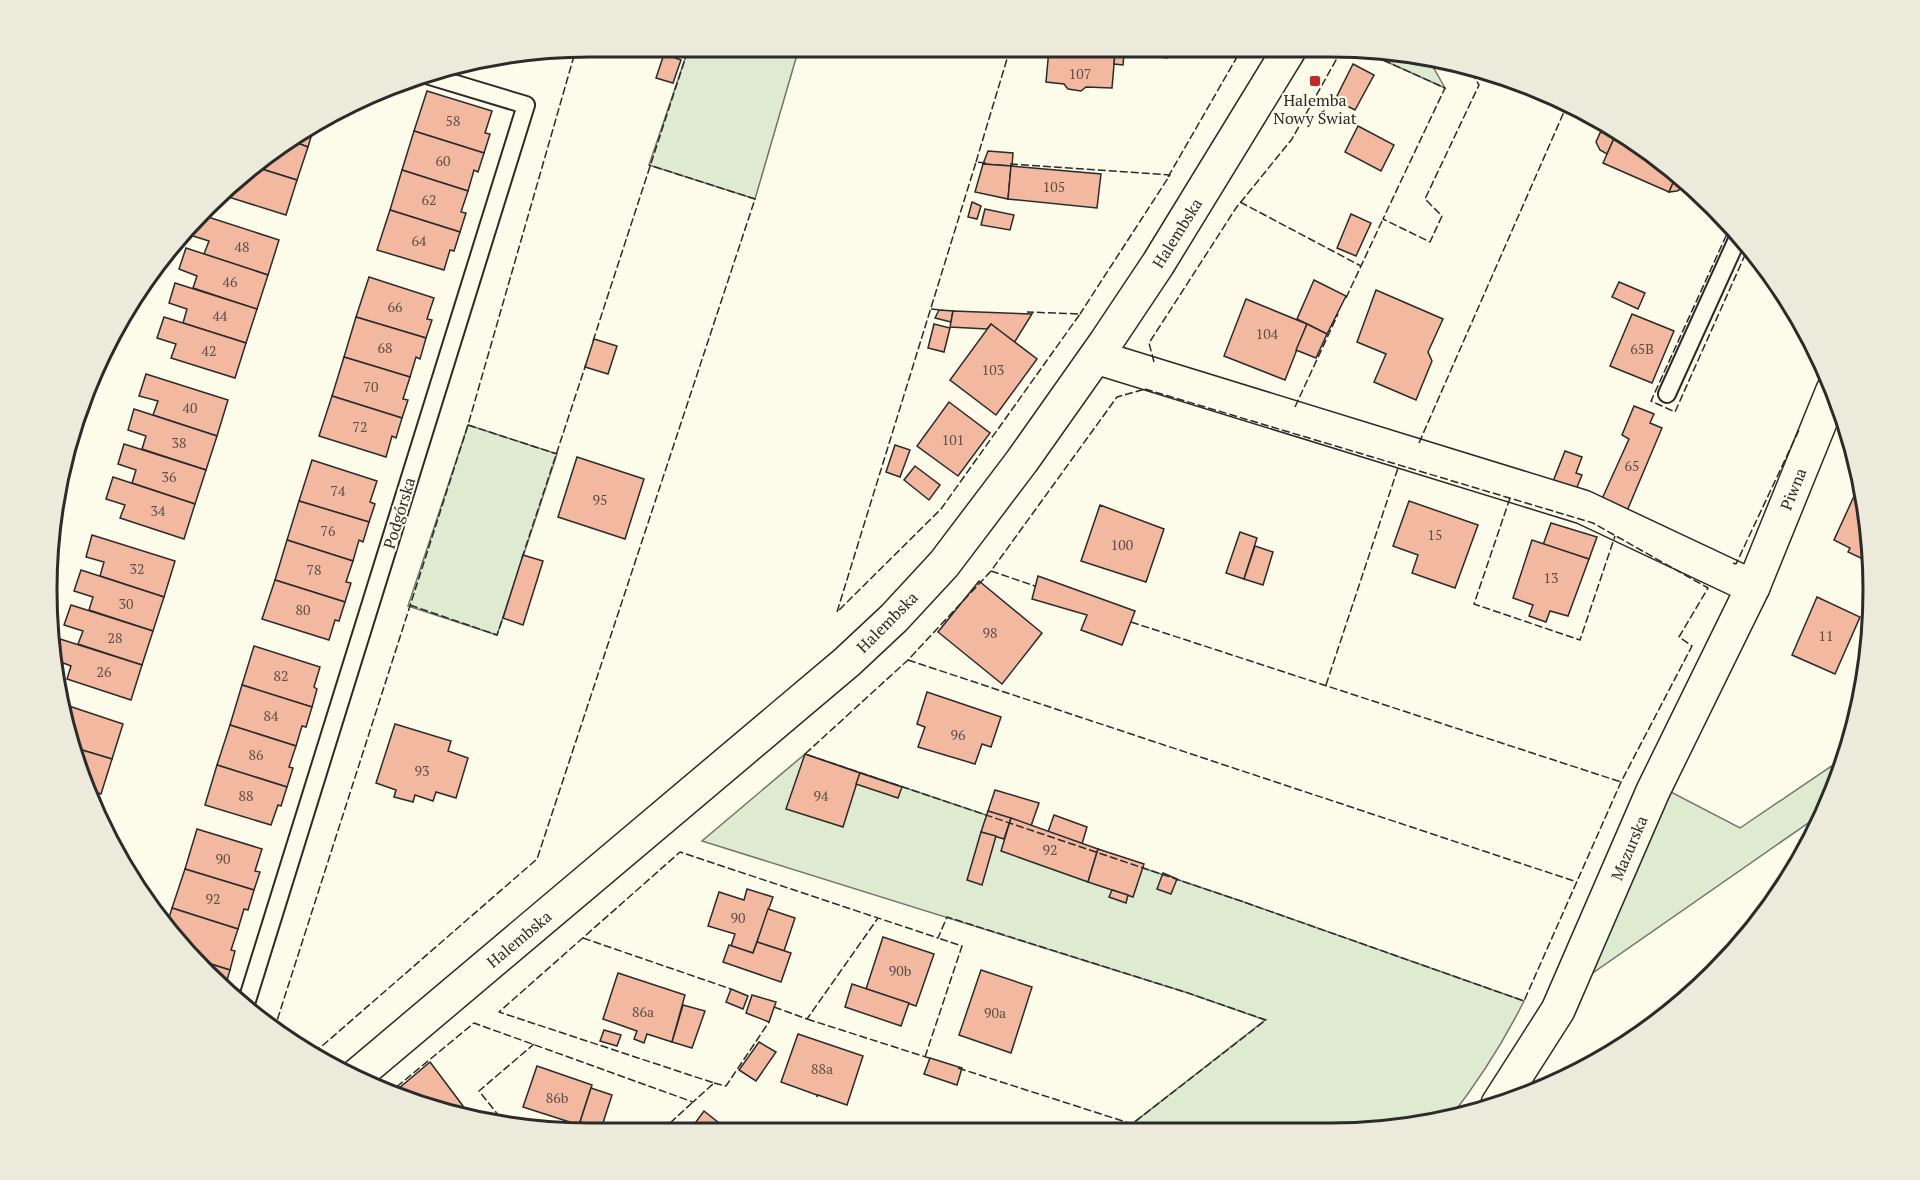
<svg xmlns="http://www.w3.org/2000/svg" width="1920" height="1180" font-family="'PT Serif',serif">
<style>
.green{fill:#deebd1;stroke:#74746e;stroke-width:1.5}
.building{fill:#f2b8a0;stroke:#2b2b2b;stroke-width:1.5}
.lines{fill:none;stroke-linecap:round;stroke-linejoin:round}
.lane-casing{stroke:#2b2b2b;stroke-width:20}
.street-casing{stroke:#2b2b2b;stroke-width:36}
.secondary-casing{stroke:#2b2b2b;stroke-width:36}
.lane{stroke:#fdfbea;stroke-width:16}
.street{stroke:#fdfbea;stroke-width:33}
.secondary{stroke:#fdfbea;stroke-width:33}
.fence{stroke:#2b2b2b;stroke-width:1.5;stroke-dasharray:8 3;stroke-linecap:butt}
.poi-dot{fill:#c62828;stroke:#fdfbea;stroke-width:2}
.labels{text-anchor:middle;stroke-width:4.5;stroke-linejoin:round;paint-order:stroke}
.number-label{font-size:14px;fill:#5d4e48}
.poi-label{font-size:16px;fill:#2b2b2b;stroke:#fdfbea}
.street-label{font-size:16px;fill:#2b2b2b;stroke:#fdfbea}
.rim{fill:none;stroke:#2b2b2b;stroke-width:3}
</style>
<rect width="100%" height="100%" fill="#fdfbea"/>
<!-- green -->
<g class="green">
<path d="M689 47 799 48 755 199 649 165Z"/>
<path d="M1363 51H1401L1428 58 1445 88Z"/>
<path d="M468 425 557 454 497 635 408 606Z"/>
<path d="M1855 730 1824 812 1584 979 1671 792 1740 828 1839 761Z"/>
<path d="M805 754 1241 901 1524 1001C1503 1043 1478 1082 1449 1119L1366 1132 1153 1131 1132 1124 1265 1020 1188 993 702 841Z"/>
</g>
<!-- building -->
<g class="building">
<path d="M1049 49H1077L1115 53 1112 88 1086 87 1081 91 1068 89 1064 84 1046 82Z"/>
<path d="M1077 49 1168 50 1167 58Z"/>
<path d="M1115 53 1124 54 1123 65 1114 64Z"/>
<path d="M664 54 681 60 673 83 656 78Z"/>
<path d="M1353 64 1374 75 1355 110 1335 100Z"/>
<path d="M427 91 492 111 485 133 490 134 484 153 414 131Z"/>
<path d="M1358 126 1394 145 1381 171 1345 152Z"/>
<path d="M313 130 308 147 292 141Z"/>
<path d="M414 131 484 153 478 172 474 170 468 191 402 170Z"/>
<path d="M1608 131 1616 134 1607 154 1600 150 1596 142 1600 133Z"/>
<path d="M1616 134 1661 159 1677 174 1669 192 1603 163Z"/>
<path d="M292 141 308 147 297 180 252 166 259 159Z"/>
<path d="M988 151 1013 153 1012 166 983 164Z"/>
<path d="M983 164 1011 166 1008 199 975 192Z"/>
<path d="M252 166 297 180 286 215 225 196Z"/>
<path d="M1011 166 1101 174 1097 208 1008 199Z"/>
<path d="M402 170 468 191 461 212 466 213 460 232 390 210Z"/>
<path d="M1677 174 1687 183 1685 187 1677 191 1669 192Z"/>
<path d="M972 202 981 206 977 219 968 217Z"/>
<path d="M985 209 1014 215 1010 230 981 225Z"/>
<path d="M390 210 460 232 454 251 450 250 444 270 377 250Z"/>
<path d="M1351 214 1371 223 1356 256 1337 248Z"/>
<path d="M205 216 279 240 268 275 204 254 209 241 190 235Z"/>
<path d="M186 248 268 275 257 309 193 288 197 276 179 269Z"/>
<path d="M369 277 434 298 427 319 432 320 426 338 356 317Z"/>
<path d="M1314 280 1346 296 1327 334 1297 319Z"/>
<path d="M1619 282 1645 293 1638 309 1612 297Z"/>
<path d="M175 283 257 309 246 343 183 323 187 309 169 303Z"/>
<path d="M1376 290 1443 319 1428 352 1432 361 1416 400 1374 382 1386 354 1357 342Z"/>
<path d="M1246 299 1307 324 1285 380 1224 356Z"/>
<path d="M939 310 953 311 951 322 935 318Z"/>
<path d="M953 311 1032 314 1014 343 991 324 987 329 950 327Z"/>
<path d="M1632 314 1674 331 1652 383 1610 366Z"/>
<path d="M164 317 246 343 235 378 171 358 176 344 157 338Z"/>
<path d="M356 317 426 338 420 359 416 357 410 377 344 357Z"/>
<path d="M934 324 950 328 944 352 928 348Z"/>
<path d="M991 324 1037 359 996 415 950 380Z"/>
<path d="M1307 324 1327 334 1316 358 1296 350Z"/>
<path d="M594 339 617 346 608 374 585 367Z"/>
<path d="M344 357 410 377 403 399 408 400 402 418 332 396Z"/>
<path d="M146 374 228 400 217 436 153 415 158 401 139 396Z"/>
<path d="M332 396 402 418 396 438 392 436 386 457 319 436Z"/>
<path d="M949 402 990 433 958 476 917 446Z"/>
<path d="M1634 406 1654 414 1650 423 1662 428 1627 511 1601 501 1629 439 1622 435Z"/>
<path d="M134 409 217 436 206 470 142 449 146 436 128 430Z"/>
<path d="M124 444 206 470 195 504 132 483 136 470 118 464Z"/>
<path d="M895 445 910 450 900 477 886 472Z"/>
<path d="M1565 451 1582 457 1576 473 1582 475 1575 492 1552 484Z"/>
<path d="M577 457 644 479 625 539 558 517Z"/>
<path d="M312 460 377 481 370 502 375 504 369 522 299 501Z"/>
<path d="M915 466 940 485 929 500 904 480Z"/>
<path d="M113 477 195 504 184 539 120 518 125 505 106 499Z"/>
<path d="M1860 483 1869 519 1870 557 1867 556 1865 560 1848 552 1850 548 1834 540Z"/>
<path d="M299 501 369 522 363 542 359 540 353 561 287 540Z"/>
<path d="M1409 501 1478 525 1455 588 1412 573 1418 555 1393 546Z"/>
<path d="M1100 505 1164 529 1146 582 1081 561Z"/>
<path d="M1551 523 1597 537 1589 559 1543 545Z"/>
<path d="M1240 532 1257 538 1244 579 1226 573Z"/>
<path d="M92 535 175 561 164 597 100 576 104 562 86 557Z"/>
<path d="M287 540 353 561 346 582 351 583 345 602 275 580Z"/>
<path d="M1532 540 1589 559 1568 616 1550 611 1546 622 1529 616 1533 605 1513 598Z"/>
<path d="M1255 546 1273 552 1263 585 1244 579Z"/>
<path d="M523 555 543 561 523 625 503 618Z"/>
<path d="M81 570 164 597 153 631 89 610 93 597 74 591Z"/>
<path d="M1038 576 1135 611 1122 645 1081 630 1087 615 1032 599Z"/>
<path d="M275 580 345 602 339 621 335 620 329 640 262 619Z"/>
<path d="M979 581 1042 633 1002 684 938 632Z"/>
<path d="M1817 597 1860 617 1835 674 1792 655Z"/>
<path d="M71 605 153 631 142 665 78 644 83 631 64 625Z"/>
<path d="M60 639 142 665 131 700 67 679 71 666 58 661 56 650Z"/>
<path d="M254 646 320 667 314 687 317 689 312 707 242 685Z"/>
<path d="M242 685 312 707 306 727 302 726 296 746 230 725Z"/>
<path d="M927 692 1001 717 991 747 982 744 975 764 918 747 925 727 917 724Z"/>
<path d="M66 705 123 724 112 759 72 747Z"/>
<path d="M395 724 451 741 448 751 468 758 456 798 436 792 433 801 415 795 413 802 394 797 396 790 376 783Z"/>
<path d="M230 725 296 746 289 767 293 768 287 787 217 765Z"/>
<path d="M72 747 112 759 101 794 89 790 75 764Z"/>
<path d="M805 754 860 773 843 827 786 809Z"/>
<path d="M217 765 287 787 281 806 278 805 271 825 205 805Z"/>
<path d="M860 773 902 787 898 798 856 784Z"/>
<path d="M995 790 1039 803 1031 826 988 811Z"/>
<path d="M988 811 1011 818 1004 839 981 832Z"/>
<path d="M1054 815 1087 827 1082 844 1048 832Z"/>
<path d="M1011 818 1098 849 1088 882 1001 851Z"/>
<path d="M197 829 262 849 255 871 260 872 254 890 185 869Z"/>
<path d="M981 832 996 836 982 885 967 880Z"/>
<path d="M1098 849 1144 864 1133 897 1088 882Z"/>
<path d="M185 869 254 890 248 910 244 909 238 929 172 908Z"/>
<path d="M1163 873 1177 879 1171 894 1157 889Z"/>
<path d="M747 889 773 897 753 953 731 946 735 934 708 926 719 892 744 900Z"/>
<path d="M1112 890 1128 895 1126 903 1109 897Z"/>
<path d="M172 908 238 929 231 950 235 951 230 970 198 960 166 928Z"/>
<path d="M768 909 795 918 784 951 757 942Z"/>
<path d="M883 937 934 954 916 1006 866 989Z"/>
<path d="M757 942 791 953 781 982 723 962 729 945 753 953Z"/>
<path d="M198 960 230 970 225 987Z"/>
<path d="M981 970 1032 987 1011 1053 959 1035Z"/>
<path d="M618 973 685 995 672 1042 647 1034 644 1043 634 1039 637 1031 603 1019Z"/>
<path d="M852 984 909 1003 901 1026 845 1007Z"/>
<path d="M731 989 748 996 743 1009 726 1002Z"/>
<path d="M752 995 776 1002 769 1022 746 1013Z"/>
<path d="M683 1005 705 1011 692 1048 672 1042Z"/>
<path d="M604 1030 621 1035 617 1046 600 1041Z"/>
<path d="M798 1034 863 1056 847 1105 818 1095 817 1097V1095L781 1082Z"/>
<path d="M759 1042 776 1052 756 1081 739 1070Z"/>
<path d="M930 1058 962 1068 957 1085 924 1074Z"/>
<path d="M430 1062 463 1106 456 1112 391 1095Z"/>
<path d="M537 1066 592 1085 579 1125 523 1107Z"/>
<path d="M591 1088 612 1095 601 1129 580 1122Z"/>
<path d="M704 1111 719 1123 715 1130H690Z"/>
</g>
<g class="lines">
<!-- lane casing -->
<g class="lane-casing">
<g id="lane">
<path d="M1667 394 1740 233"/>
<path d="M73 427 81 405"/>
<path d="M245 1007 526 105 423 74"/>
</g>
</g>
<!-- street casing -->
<g class="street-casing">
<g id="street">
<path d="M1096 357 1583 507 1753 587"/>
<path d="M1498 1104 1558 1010 1653 791 1753 587 1833 390"/>
</g>
</g>
<!-- secondary casing -->
<g class="secondary-casing">
<path id="secondary" d="M355 1077 847 662 894 618 944 564 1022 461 1106 342 1158 264 1289 50"/>
</g>
<!-- lane -->
<use href="#lane" class="lane"/>
<!-- street -->
<use href="#street" class="street"/>
<!-- secondary -->
<use href="#secondary" class="secondary"/>
<!-- fence -->
<g class="fence">
<path d="M1363 51 1445 88 1383 219 1430 242 1442 216 1425 199 1479 85 1470 70"/>
<path d="M556 52 573 58"/>
<path d="M976 162 1010 49"/>
<path d="M986 163 976 162 837 612 941 509 1080 314 1027 312"/>
<path d="M1010 164 1170 175 1080 314"/>
<path d="M1168 177 1241 50"/>
<path d="M1240 202 1361 266"/>
<path d="M1731 225 1651 401 1675 412 1749 246"/>
<path d="M1346 298 1383 219"/>
<path d="M931 309 943 310"/>
<path d="M593 341 689 47"/>
<path d="M1154 362 1149 343 1236 208 1292 139 1341 51"/>
<path d="M1145 389 1593 523 1708 588 1679 637 1692 646 1621 782 1524 1001 1241 901 805 754 908 660 991 571 1117 397Z"/>
<path d="M1295 407 1338 314"/>
<path d="M468 425 557 454"/>
<path d="M1419 443 1567 105"/>
<path d="M1510 498 1474 604 1580 640 1615 536"/>
<path d="M522 558 586 364"/>
<path d="M1733 563 1736 564 1800 428"/>
<path d="M991 571 1035 586"/>
<path d="M410 605 497 635 504 615"/>
<path d="M1131 622 1621 782"/>
<path d="M908 660 1577 882"/>
<path d="M1326 685 1399 465"/>
<path d="M583 938 731 989"/>
<path d="M774 1007 807 1019 878 918"/>
<path d="M807 1019 932 1059"/>
<path d="M274 1030 468 425 576 49"/>
<path d="M314 1053 537 859 755 199 649 165"/>
<path d="M925 1057 962 946 938 938"/>
<path d="M958 1068 1132 1124"/>
<path d="M714 1083 726 1086 769 1022"/>
<path d="M388 1094 474 1023 693 1102 714 1083 499 1012 680 852 938 938 947 917 1188 993 1266 1020 1132 1124 1153 1131"/>
<path d="M670 1123 693 1102"/>
<path d="M507 1126 479 1091 534 1044"/>
<path d="M662 1129 670 1123 675 1130"/>
</g>
</g>
<!-- markers -->
<rect class="poi-dot" x="1309" y="75" width="12" height="12" rx="3"/>
<g class="labels">
<!-- number labels -->
<g class="number-label">
<text x="1080" y="79">107</text>
<text x="453" y="126">58</text>
<text x="443" y="166">60</text>
<text x="1054" y="192">105</text>
<text x="429" y="205">62</text>
<text x="419" y="246">64</text>
<text x="242" y="252">48</text>
<text x="230" y="287">46</text>
<text x="395" y="312">66</text>
<text x="220" y="321">44</text>
<text x="1267" y="339">104</text>
<text x="385" y="353">68</text>
<text x="1642" y="354">65B</text>
<text x="209" y="356">42</text>
<text x="993" y="375">103</text>
<text x="371" y="392">70</text>
<text x="190" y="413">40</text>
<text x="360" y="432">72</text>
<text x="953" y="445">101</text>
<text x="179" y="448">38</text>
<text x="1632" y="471">65</text>
<text x="169" y="482">36</text>
<text x="338" y="496">74</text>
<text x="600" y="505">95</text>
<text x="158" y="516">34</text>
<text x="328" y="536">76</text>
<text x="1435" y="540">15</text>
<text x="1122" y="550">100</text>
<text x="137" y="574">32</text>
<text x="314" y="575">78</text>
<text x="1551" y="583">13</text>
<text x="126" y="609">30</text>
<text x="303" y="615">80</text>
<text x="990" y="638">98</text>
<text x="1826" y="641">11</text>
<text x="115" y="643">28</text>
<text x="104" y="677">26</text>
<text x="281" y="681">82</text>
<text x="271" y="721">84</text>
<text x="958" y="740">96</text>
<text x="256" y="760">86</text>
<text x="422" y="776">93</text>
<text x="246" y="801">88</text>
<text x="821" y="801">94</text>
<text x="1050" y="855">92</text>
<text x="223" y="864">90</text>
<text x="213" y="904">92</text>
<text x="738" y="923">90</text>
<text x="900" y="976">90b</text>
<text x="643" y="1017">86a</text>
<text x="995" y="1018">90a</text>
<text x="822" y="1074">88a</text>
<text x="557" y="1103">86b</text>
</g>
<!-- poi labels -->
<g class="poi-label">
<text x="1315" y="106">Halemba<tspan x="1315" dy="18">Nowy Świat</tspan></text>
</g>
<!-- street labels -->
<g class="street-label">
<text transform="translate(1177 233) rotate(-58)" y="6">Halembska</text>
<text transform="translate(1793 489) rotate(-68)" y="6">Piwna</text>
<text transform="translate(399 513) rotate(-73)" y="6">Podgórska</text>
<text transform="translate(887 622) rotate(-45)" y="6">Halembska</text>
<text transform="translate(1629 848) rotate(-67)" y="6">Mazurska</text>
<text transform="translate(519 939) rotate(-40)" y="6">Halembska</text>
</g>
</g>
<!-- crop -->
<path d="M0 0H1920V1180H0ZM590 57H1330A533 533 0 0 1 1863 590V590A533 533 0 0 1 1330 1123H590A533 533 0 0 1 57 590V590A533 533 0 0 1 590 57Z" fill="#eceadb" fill-rule="evenodd"/>
<path class="rim" d="M590 57H1330A533 533 0 0 1 1863 590V590A533 533 0 0 1 1330 1123H590A533 533 0 0 1 57 590V590A533 533 0 0 1 590 57Z"/>
</svg>
